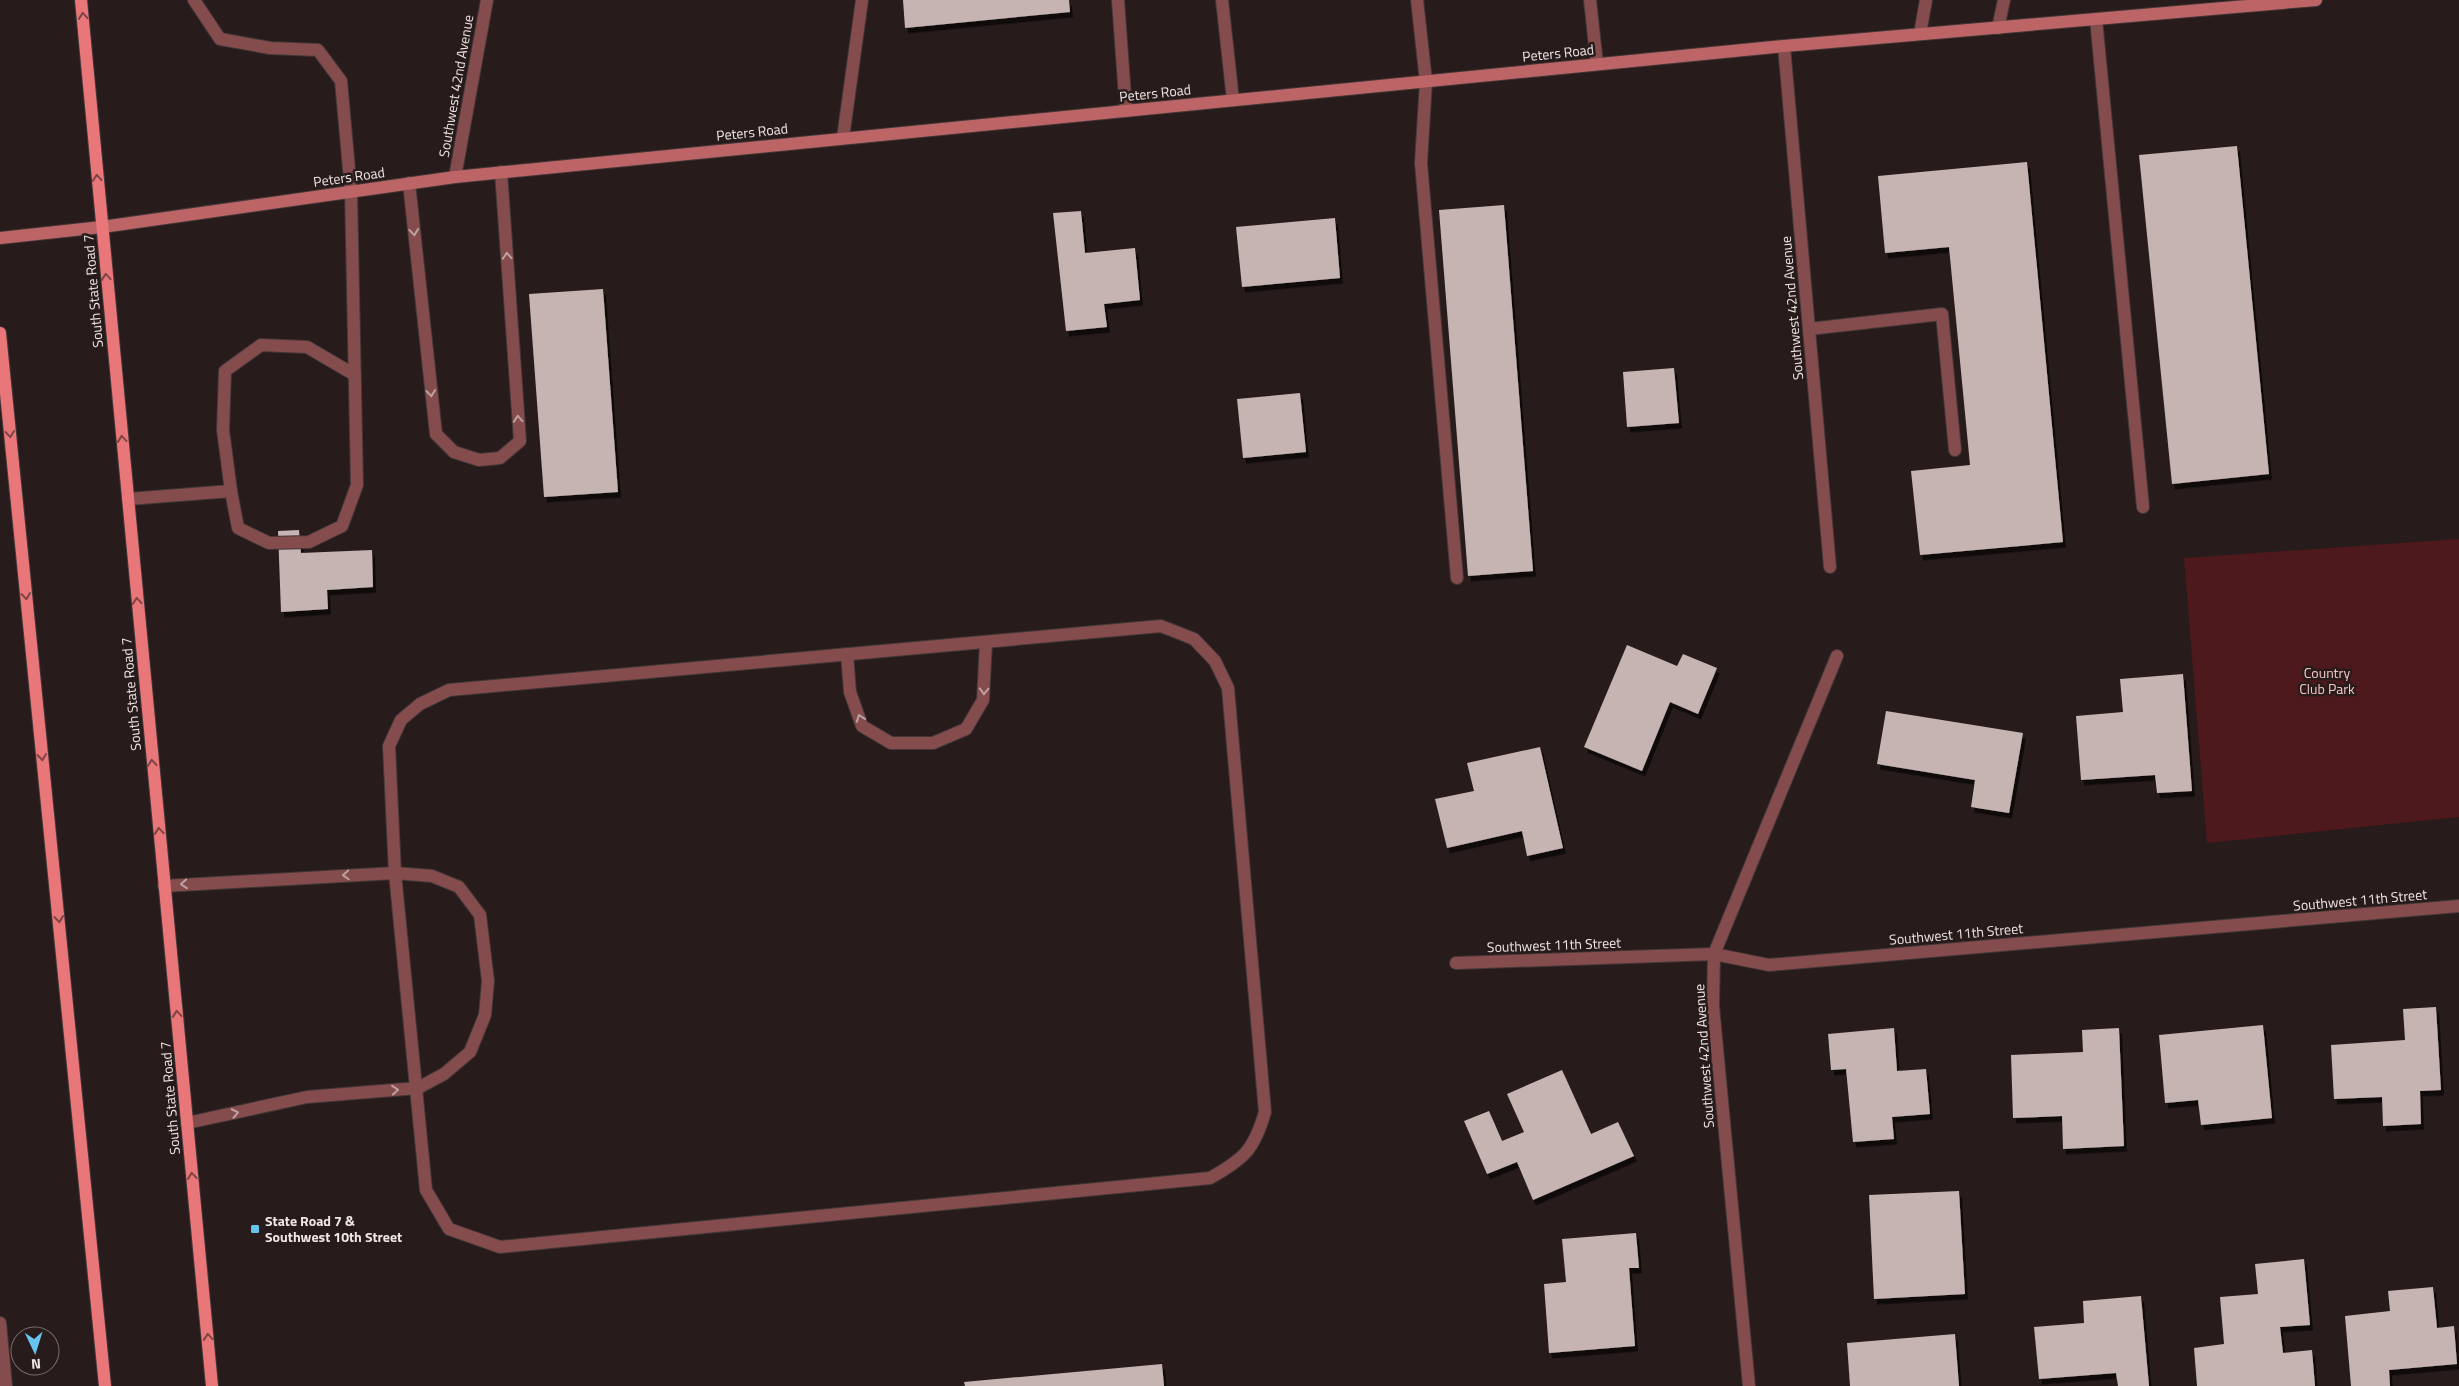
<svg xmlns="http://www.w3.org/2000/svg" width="2459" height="1386" font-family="'Titillium Web',sans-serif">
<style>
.green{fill:#4d191c}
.building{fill:#c6b4b3;filter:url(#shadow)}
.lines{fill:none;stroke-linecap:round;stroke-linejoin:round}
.lane-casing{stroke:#443737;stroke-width:14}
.street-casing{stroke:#443737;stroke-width:14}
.secondary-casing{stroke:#443737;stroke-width:14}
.primary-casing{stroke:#443737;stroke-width:14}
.lane{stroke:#844c4d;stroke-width:12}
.street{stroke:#844c4d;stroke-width:12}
.secondary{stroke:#bd6466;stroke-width:12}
.primary{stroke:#e97679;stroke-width:12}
.oneway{stroke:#7f4445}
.oneway2{stroke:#bfa1a1}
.poi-dot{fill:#66c4ef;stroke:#281b1b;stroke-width:2}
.labels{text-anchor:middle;stroke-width:5;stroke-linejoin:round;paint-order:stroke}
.street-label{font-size:14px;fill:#f0e6e6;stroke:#281b1b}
.park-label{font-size:14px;fill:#f6c6c4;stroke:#281b1b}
.poi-label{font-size:14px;font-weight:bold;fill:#f0e6e6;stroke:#281b1b;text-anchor:start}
</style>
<defs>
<filter id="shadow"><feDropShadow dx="3" dy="5.5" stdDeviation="0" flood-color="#0009"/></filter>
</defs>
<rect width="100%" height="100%" fill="#281b1b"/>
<!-- green -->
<path class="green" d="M2459 539V817L2207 843 2184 558Z"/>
<!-- building -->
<g class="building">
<path d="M903 0H1069L1070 12 905 28Z"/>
<path d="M2237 146 2269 474 2172 484 2139 155Z"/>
<path d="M2027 162 2063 542 1920 555 1911 471 1970 465 1949 247 1885 253 1878 176Z"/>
<path d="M1504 205 1533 571 1468 576 1439 210Z"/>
<path d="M1081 211 1085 253 1135 248 1140 300 1104 304 1107 327 1066 331 1053 213Z"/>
<path d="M1335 218 1340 278 1242 287 1236 227Z"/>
<path d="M603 289 618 492 544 497 529 294Z"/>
<path d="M1674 368 1679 423 1627 427 1623 372Z"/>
<path d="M1300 393 1306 452 1243 458 1237 399Z"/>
<path d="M299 530 301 553 372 550 373 587 327 590 328 609 281 612 278 531Z"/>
<path d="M1627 645 1677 666 1683 654 1717 668 1698 714 1670 702 1642 771 1584 747Z"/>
<path d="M2183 674 2192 791 2157 793 2155 775 2081 780 2076 716 2123 712 2120 679Z"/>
<path d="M1886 711 2023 733 2009 813 1971 807 1975 780 1877 764Z"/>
<path d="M1540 747 1563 848 1527 856 1522 831 1447 848 1435 799 1474 791 1467 763Z"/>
<path d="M2436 1007 2441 1090 2420 1091 2421 1124 2383 1126 2382 1097 2334 1099 2331 1045 2405 1040 2403 1009Z"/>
<path d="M2263 1025 2272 1118 2201 1125 2198 1100 2165 1103 2159 1035Z"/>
<path d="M1894 1028 1897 1071 1926 1069 1930 1114 1892 1117 1894 1139 1853 1142 1846 1069 1831 1070 1828 1034Z"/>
<path d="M2119 1028 2124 1146 2063 1149 2062 1116 2013 1118 2011 1055 2083 1052 2082 1030Z"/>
<path d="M1562 1070 1591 1134 1618 1122 1634 1156 1533 1200 1517 1162 1487 1174 1464 1121 1489 1111 1502 1141 1524 1132 1507 1094Z"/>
<path d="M1959 1191 1965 1294 1874 1299 1869 1195Z"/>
<path d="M1636 1233 1639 1268H1629L1635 1346 1549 1353 1544 1284 1566 1282 1562 1239Z"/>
<path d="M2304 1259 2310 1325 2280 1327 2283 1353 2312 1350 2315 1386H2197L2194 1348 2224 1344 2220 1297 2258 1294 2255 1264Z"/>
<path d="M2433 1287 2437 1328 2454 1326 2457 1364 2389 1370 2390 1386H2351L2345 1316 2390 1311 2388 1291Z"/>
<path d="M2141 1296 2149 1386H2118L2116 1373 2039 1379 2034 1327 2084 1323 2083 1301Z"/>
<path d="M1955 1334 1959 1386H1850L1847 1343Z"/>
<path d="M1162 1364 1164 1386H965L964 1382Z"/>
</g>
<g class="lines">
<!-- lane casing -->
<g class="lane-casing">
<g id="lane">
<path d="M194 0 220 39 270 48 318 50 341 81 351 191 357 485 342 526 309 542 269 543 238 528 231 491 223 430 225 371 261 345 307 347 355 375"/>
<path d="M1118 0 1126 111"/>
<path d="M1222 0 1233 100"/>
<path d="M1417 0 1426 81 1421 163 1457 578"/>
<path d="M1590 0 1597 64"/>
<path d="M2096 19 2143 507"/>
<path d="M1998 28 2004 0"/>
<path d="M1920 34 1926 0"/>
<path d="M843 138 862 0"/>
<path d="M409 183 436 434 454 452 479 460 500 458 520 441 501 172"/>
<path d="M1809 329 1942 314 1955 450"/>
<path d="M128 499 231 491"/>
<path d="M847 654 850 692 862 726 891 743H933L966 729 983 700 986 642"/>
<path d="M164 886 395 873 389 746 401 720 420 704 449 690 1161 626 1194 639 1215 661 1228 688 1265 1112C1254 1150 1244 1159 1210 1178L500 1247 449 1229 426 1190 395 873 432 876 459 887 480 915 488 981 485 1015 470 1052 444 1074 418 1088 307 1097 187 1123"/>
</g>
</g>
<!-- street casing -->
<g class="street-casing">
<g id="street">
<path d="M1784 46 1830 567"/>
<path d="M455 177 487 0"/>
<path d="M1456 963 1714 954 1769 965 2459 906"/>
<path d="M0 1323 6 1386"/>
<path d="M1749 1386 1713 1006 1714 954 1837 656"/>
</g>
</g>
<!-- secondary casing -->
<g class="secondary-casing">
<path id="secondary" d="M0 238 102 227 455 177 1784 46 2316 0"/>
</g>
<!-- primary casing -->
<g class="primary-casing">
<g id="primary">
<path d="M81 0 212 1386"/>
<path d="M0 333 105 1386"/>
</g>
</g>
<!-- lane -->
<use href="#lane" class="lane"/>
<!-- street -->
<use href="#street" class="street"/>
<!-- secondary -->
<use href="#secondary" class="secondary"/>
<!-- primary -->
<use href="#primary" class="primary"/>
</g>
<!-- one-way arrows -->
<defs><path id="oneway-chevron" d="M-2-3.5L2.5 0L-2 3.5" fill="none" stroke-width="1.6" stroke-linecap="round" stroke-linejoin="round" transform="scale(1.25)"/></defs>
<g class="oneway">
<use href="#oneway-chevron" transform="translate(83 16) rotate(-95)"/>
<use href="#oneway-chevron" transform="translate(97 178) rotate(-95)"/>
<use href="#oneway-chevron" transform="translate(106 277) rotate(-95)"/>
<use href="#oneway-chevron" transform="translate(10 434) rotate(84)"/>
<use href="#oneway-chevron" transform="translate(122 439) rotate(-95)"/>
<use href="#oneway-chevron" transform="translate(26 596) rotate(84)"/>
<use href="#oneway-chevron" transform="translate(137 601) rotate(-95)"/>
<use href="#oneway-chevron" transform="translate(42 757) rotate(84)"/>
<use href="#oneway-chevron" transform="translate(152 763) rotate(-95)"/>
<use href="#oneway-chevron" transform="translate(159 831) rotate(-95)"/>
<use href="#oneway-chevron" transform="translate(59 919) rotate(84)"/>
<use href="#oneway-chevron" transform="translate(177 1014) rotate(-95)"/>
<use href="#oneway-chevron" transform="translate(192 1176) rotate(-96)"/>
<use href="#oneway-chevron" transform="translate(208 1337) rotate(-95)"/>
</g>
<g class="oneway2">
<use href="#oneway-chevron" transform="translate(414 232) rotate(84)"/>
<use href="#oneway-chevron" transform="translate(507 256) rotate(-94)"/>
<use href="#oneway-chevron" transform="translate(431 393) rotate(84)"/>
<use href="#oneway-chevron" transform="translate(518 419) rotate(-94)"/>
<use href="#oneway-chevron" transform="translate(984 691) rotate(92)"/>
<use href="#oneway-chevron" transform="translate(860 718) rotate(-110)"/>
<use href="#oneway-chevron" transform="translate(346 875) rotate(177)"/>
<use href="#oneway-chevron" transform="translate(184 884) rotate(175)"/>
<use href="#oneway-chevron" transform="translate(395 1090) rotate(-5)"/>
<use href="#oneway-chevron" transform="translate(235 1113) rotate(-12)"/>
</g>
<!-- markers -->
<rect class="poi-dot" x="250" y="1224" width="10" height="10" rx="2.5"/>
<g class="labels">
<!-- street labels -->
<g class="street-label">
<text transform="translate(1558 53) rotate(-6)" y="5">Peters Road</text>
<text transform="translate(456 86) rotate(-80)" y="5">Southwest 42nd Avenue</text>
<text transform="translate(1155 93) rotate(-6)" y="5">Peters Road</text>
<text transform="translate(752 132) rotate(-6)" y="5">Peters Road</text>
<text transform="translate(349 177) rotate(-8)" y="5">Peters Road</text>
<text transform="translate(93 291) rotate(-95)" y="5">South State Road 7</text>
<text transform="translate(1792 308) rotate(-95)" y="5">Southwest 42nd Avenue</text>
<text transform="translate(131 694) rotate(-95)" y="5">South State Road 7</text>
<text transform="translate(2360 900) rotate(-5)" y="5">Southwest 11th Street</text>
<text transform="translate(1956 934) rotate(-5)" y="5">Southwest 11th Street</text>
<text transform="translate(1554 945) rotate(-2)" y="5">Southwest 11th Street</text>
<text transform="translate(1704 1056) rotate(-94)" y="5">Southwest 42nd Avenue</text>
<text transform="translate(170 1098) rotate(-95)" y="5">South State Road 7</text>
</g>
<!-- park labels -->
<g class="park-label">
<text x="2327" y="678">Country<tspan x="2327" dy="16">Club Park</tspan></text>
</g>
<!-- poi labels -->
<g class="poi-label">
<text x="265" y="1226">State Road 7 &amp;<tspan x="265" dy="16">Southwest 10th Street</tspan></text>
</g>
</g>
<!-- north arrow -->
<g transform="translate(35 1351) rotate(176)"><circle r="24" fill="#281b1b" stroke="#786c6c"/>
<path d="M0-4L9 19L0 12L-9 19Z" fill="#66c4ef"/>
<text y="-8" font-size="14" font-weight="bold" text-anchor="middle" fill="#f0e6e6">N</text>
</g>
</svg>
